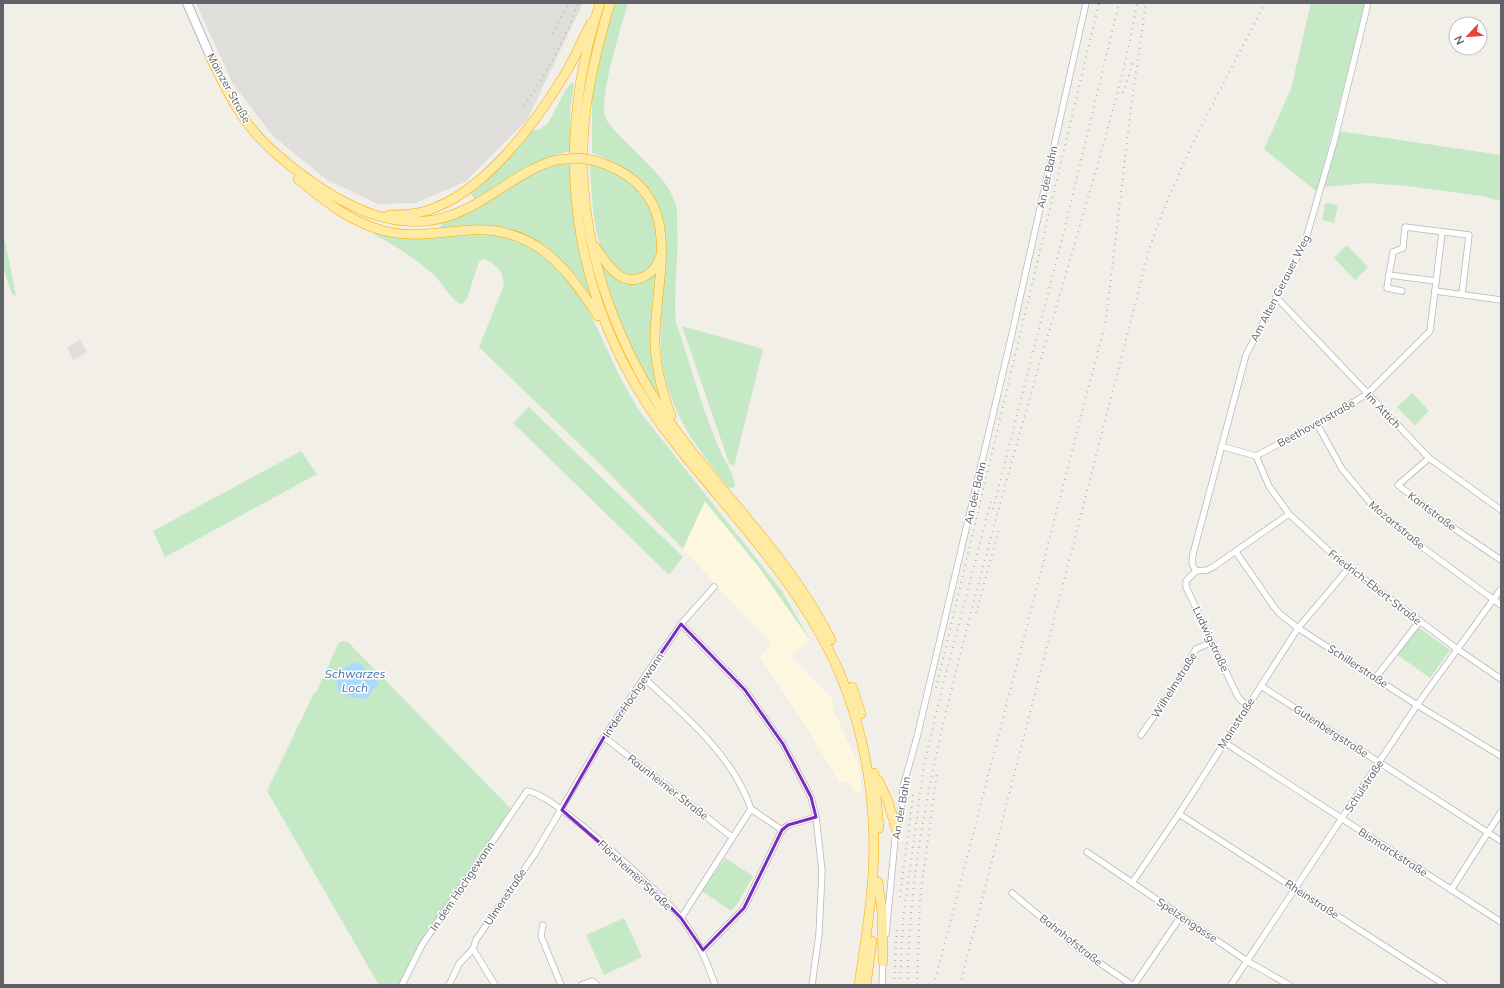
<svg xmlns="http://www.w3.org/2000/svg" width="1504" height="988" font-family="Mulish,sans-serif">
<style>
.commercial{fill:#fef7e0}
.industrial{fill:#e0deda}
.green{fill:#c5e8c5}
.water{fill:#aadaff}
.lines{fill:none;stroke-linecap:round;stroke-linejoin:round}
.minor-casing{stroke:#b5b8bc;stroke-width:7}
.secondary-casing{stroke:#b6babf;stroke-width:10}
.trunk-casing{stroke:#f9ab00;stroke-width:10}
.minor{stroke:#fff;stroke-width:5.5}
.secondary{stroke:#fff;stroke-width:8}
.trunk{stroke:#feeaa1;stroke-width:9}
.rail{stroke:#b6b7b8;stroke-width:2;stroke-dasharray:1 5;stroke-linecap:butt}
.trunk-bridge-casing{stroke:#f9ab00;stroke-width:10;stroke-linecap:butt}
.trunk-bridge{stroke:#feeaa1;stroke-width:9}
.marked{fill:none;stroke:#7b2cbf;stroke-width:3;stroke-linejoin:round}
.labels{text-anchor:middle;stroke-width:3;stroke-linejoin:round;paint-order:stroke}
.street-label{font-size:11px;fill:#5f6368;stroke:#fff}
.water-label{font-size:12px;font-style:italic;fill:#4174aa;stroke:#fff}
</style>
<rect width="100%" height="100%" fill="#f1efe8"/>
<!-- commercial -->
<path class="commercial" d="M704 501 758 566 810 640 791 655 833 700V710L858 763 862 791 856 794 849 781 840 784 803 722 760 657 771 644 683 549Z"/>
<!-- industrial -->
<g class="industrial">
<path d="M196 3H583L527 120 465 182 415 203 378 204 327 180 273 136 233 84Z"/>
<path d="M80 340 87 352 73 360 67 347Z"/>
</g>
<!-- green -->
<g class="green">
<path d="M614 3H628C622 25 597 101 606 119 612 130 632 147 641 157 654 171 670 184 675 203 678 210 677 220 677 227 679 259 673 290 676 322 689 360 700 401 715 439 720 453 735 475 735 487L729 488C699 451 671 415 663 367 648 280 709 194 592 153V98L598 61Z"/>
<path d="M1311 3H1365L1317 192 1264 149 1291 89Z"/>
<path d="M572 82 574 85 570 111 571 151C536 158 510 176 481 196L475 199 472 196 470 191 530 130H538L548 124 566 89Z"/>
<path d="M1339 131 1501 155V201L1482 196 1407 186 1367 183 1325 187Z"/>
<path d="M570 164C572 213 579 261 595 307L579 279 559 257 535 241 513 232 442 230 440 228 443 223 542 168 555 165Z"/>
<path d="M590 165H594C603 168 615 171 622 176 639 189 657 212 659 234 660 256 645 290 619 270 613 266 607 260 603 252 592 229 592 191 590 165Z"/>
<path d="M1325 203 1338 205 1334 223 1322 220Z"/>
<path d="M373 232 492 234 518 239 552 260 586 305 623 383 640 412 782 591 810 640 758 566 705 501 683 549 600 464 479 347 504 285C503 270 497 265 484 259L479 261 467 299 462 304C449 299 443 283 432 273 414 258 396 246 375 235Z"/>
<path d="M3 235 5 241 16 296 12 294 3 267Z"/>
<path d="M1347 245 1368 267 1355 280 1334 258Z"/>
<path d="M600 260 628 282 658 267 651 321 653 363 661 399C632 358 612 308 600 260Z"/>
<path d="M682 326 763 349 734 466 729 463Z"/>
<path d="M1412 393 1429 411 1415 425 1397 407Z"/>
<path d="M529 407 683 557 669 575 513 423Z"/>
<path d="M301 451 317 474 165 557 153 531Z"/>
<path d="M1418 627 1450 650 1430 678 1398 655Z"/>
<path d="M342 641 348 642 511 809 419 944 399 985H379L267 791 314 693H316L338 644Z"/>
<path d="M725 858 753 876 738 903 731 911 702 891Z"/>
<path d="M624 918 642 957 604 975 586 935Z"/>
</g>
<!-- water -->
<path class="water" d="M358 662 379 683 366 699 349 697 338 690 337 679 341 669Z"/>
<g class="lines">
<!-- minor casing -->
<g class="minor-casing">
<g id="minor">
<path d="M1389 275 1387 288 1402 291"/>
<path d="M1436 281 1389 275 1393 252 1403 248 1405 227 1469 235 1462 294"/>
<path d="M1435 291 1501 300"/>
<path d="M1276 297 1429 458 1501 510"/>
<path d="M1317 424 1342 469 1373 506 1422 547 1501 605"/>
<path d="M1221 446 1256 456 1317 424 1367 394 1430 331 1442 233"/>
<path d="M1256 456 1269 486 1289 514 1340 561 1457 649 1501 679"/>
<path d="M1429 458 1398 485 1455 529 1501 560"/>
<path d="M1236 552 1274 607 1280 614 1298 628 1417 705 1501 756"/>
<path d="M1196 571 1192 564 1193 554 1246 355 1305 242 1334 142 1368 3"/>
<path d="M1196 571 1186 581V587L1238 697 1247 706"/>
<path d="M1196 571 1207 570 1213 567 1289 514"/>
<path d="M681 624 745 690 783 744 811 797 816 817 822 871 819 934 812 985"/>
<path d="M1376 677 1420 621"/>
<path d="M644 678C684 715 733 755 751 809"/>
<path d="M1261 686 1501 841"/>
<path d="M1141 735 1172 690 1196 649 1212 642"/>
<path d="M604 737 732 837"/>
<path d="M1224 742 1501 922"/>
<path d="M751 809 782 830"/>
<path d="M1179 814 1445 985"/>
<path d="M1087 852 1247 961 1289 985"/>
<path d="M1132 883 1179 814 1298 628 1348 569"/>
<path d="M1451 890 1501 812"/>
<path d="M1012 893 1079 949 1132 985"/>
<path d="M681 918 751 809"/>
<path d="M543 925 541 936 561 985"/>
<path d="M886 934 896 829 902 804 903 787 917 737 1011 338 1086 3"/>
<path d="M473 949 495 985"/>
<path d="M703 950 744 908 782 830 788 825 816 817"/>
<path d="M402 985 422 945 527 791C553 793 662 894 681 918 698 940 706 959 715 985"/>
<path d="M449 985 459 964 473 949 476 940 534 855 604 737 644 678 681 624 714 587"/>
<path d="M581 985 592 981 597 985"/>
<path d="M882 985 883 961"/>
<path d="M1134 985 1181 916"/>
<path d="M1231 985 1417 705 1501 589"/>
</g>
</g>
<!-- secondary casing -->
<g class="secondary-casing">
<path id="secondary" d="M187 3 211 58"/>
</g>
<!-- trunk casing -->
<g class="trunk-casing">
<g id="trunk">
<path d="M600 3C548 163 575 321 682 452 739 523 804 589 840 674 866 736 877 806 873 873 871 911 864 948 859 985"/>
<path d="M610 3C600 37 591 72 586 108 570 230 614 352 689 448 738 510 796 569 831 640"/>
<path d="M211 58C222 81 233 104 248 124 263 144 281 159 301 174 344 206 397 235 452 215 489 202 517 171 556 160"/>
<path d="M596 161C686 189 658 264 655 333 654 362 661 389 671 416"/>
<path d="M298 179C324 201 352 223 385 231 413 238 442 232 470 230 535 226 566 267 598 316"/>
<path d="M389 215C402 215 414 214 426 211 484 193 535 124 565 74 575 58 582 40 591 23"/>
<path d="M595 247C607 264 621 289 645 276 653 272 658 265 660 257"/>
<path d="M852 687 861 714"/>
<path d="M874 773 879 828"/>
<path d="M878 780 888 801 896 829"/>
<path d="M878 882 882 912 883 962"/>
<path d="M866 985 872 941"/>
</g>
</g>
<!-- minor -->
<use href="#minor" class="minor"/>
<!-- secondary -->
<use href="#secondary" class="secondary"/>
<!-- trunk -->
<use href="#trunk" class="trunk"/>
<!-- rail -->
<g class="rail">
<path d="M552 33 569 3"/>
<path d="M1123 93 1134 59"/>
<path d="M524 106C546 74 565 40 578 3"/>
<path d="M993 509 1064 231 1119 3"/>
<path d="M976 613 1000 526"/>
<path d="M936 688 1099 3"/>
<path d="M900 897 913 795"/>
<path d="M894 985 897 926"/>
<path d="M900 985 903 920 924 765 942 689 991 501"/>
<path d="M908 985C908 867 935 753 964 640 999 502 1039 365 1079 229 1100 154 1124 80 1137 3"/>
<path d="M917 985 920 899 937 772"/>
<path d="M934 985 1106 320 1131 108 1146 3"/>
<path d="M960 985 1149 250C1178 163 1224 84 1265 3"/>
</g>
<!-- trunk-bridge casing -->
<g class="trunk-bridge-casing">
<path id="trunk-bridge" d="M556 160 580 158 596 161"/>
</g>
<!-- trunk-bridge -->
<use href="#trunk-bridge" class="trunk-bridge"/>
</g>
<!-- marked area -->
<path class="marked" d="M681 624 745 690 783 744 811 797 816 817 788 825 782 830 744 908 703 950 681 918 652 888 562 810 604 737Z"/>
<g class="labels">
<!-- street labels -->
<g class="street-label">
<text transform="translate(229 88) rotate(61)" y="4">Mainzer Straße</text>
<text transform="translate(1047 177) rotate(-78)" y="4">An der Bahn</text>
<text transform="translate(1280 288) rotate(-63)" y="4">Am Alten Gerauer Weg</text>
<text transform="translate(1383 410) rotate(46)" y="4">Im Attich</text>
<text transform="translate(1316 423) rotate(-29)" y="4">Beethovenstraße</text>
<text transform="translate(975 493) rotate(-77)" y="4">An der Bahn</text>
<text transform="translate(1432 511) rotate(37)" y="4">Kantstraße</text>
<text transform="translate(1397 525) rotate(40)" y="4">Mozartstraße</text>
<text transform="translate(1375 587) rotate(38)" y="4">Friedrich-Ebert-Straße</text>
<text transform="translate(1211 639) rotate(65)" y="4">Ludwigstraße</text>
<text transform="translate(1358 666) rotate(33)" y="4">Schillerstraße</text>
<text transform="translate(1174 685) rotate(-58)" y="4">Wilhelmstraße</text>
<text transform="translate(633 695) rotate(-56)" y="4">In der Hochgewann</text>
<text transform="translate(1236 723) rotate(-57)" y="4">Mainstraße</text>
<text transform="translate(1331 731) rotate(33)" y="4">Gutenbergstraße</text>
<text transform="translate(1364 786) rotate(-56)" y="4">Schulstraße</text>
<text transform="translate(668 787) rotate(38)" y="4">Raunheimer Straße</text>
<text transform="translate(901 808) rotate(-80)" y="4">An der Bahn</text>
<text transform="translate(1393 852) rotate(33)" y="4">Bismarckstraße</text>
<text transform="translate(635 875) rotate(43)" y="4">Flörsheimer Straße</text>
<text transform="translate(462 886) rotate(-56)" y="4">In dem Hochgewann</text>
<text transform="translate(505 897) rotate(-56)" y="4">Ulmenstraße</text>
<text transform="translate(1312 899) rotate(33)" y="4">Rheinstraße</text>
<text transform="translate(1187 920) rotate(34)" y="4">Spelzengasse</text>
<text transform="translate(1071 940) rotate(38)" y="4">Bahnhofstraße</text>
</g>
<!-- water labels -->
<g class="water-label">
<text x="355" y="678">Schwarzes<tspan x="355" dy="14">Loch</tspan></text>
</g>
</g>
<!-- border -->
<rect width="1504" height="988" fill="none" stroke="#5f6368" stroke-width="8"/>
<!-- north arrow -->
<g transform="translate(1468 36) rotate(244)"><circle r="19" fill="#ffffff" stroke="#bfc1c3"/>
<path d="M0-3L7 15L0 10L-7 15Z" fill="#ea4335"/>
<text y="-6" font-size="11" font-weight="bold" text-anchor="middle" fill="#5f6368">N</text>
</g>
</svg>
